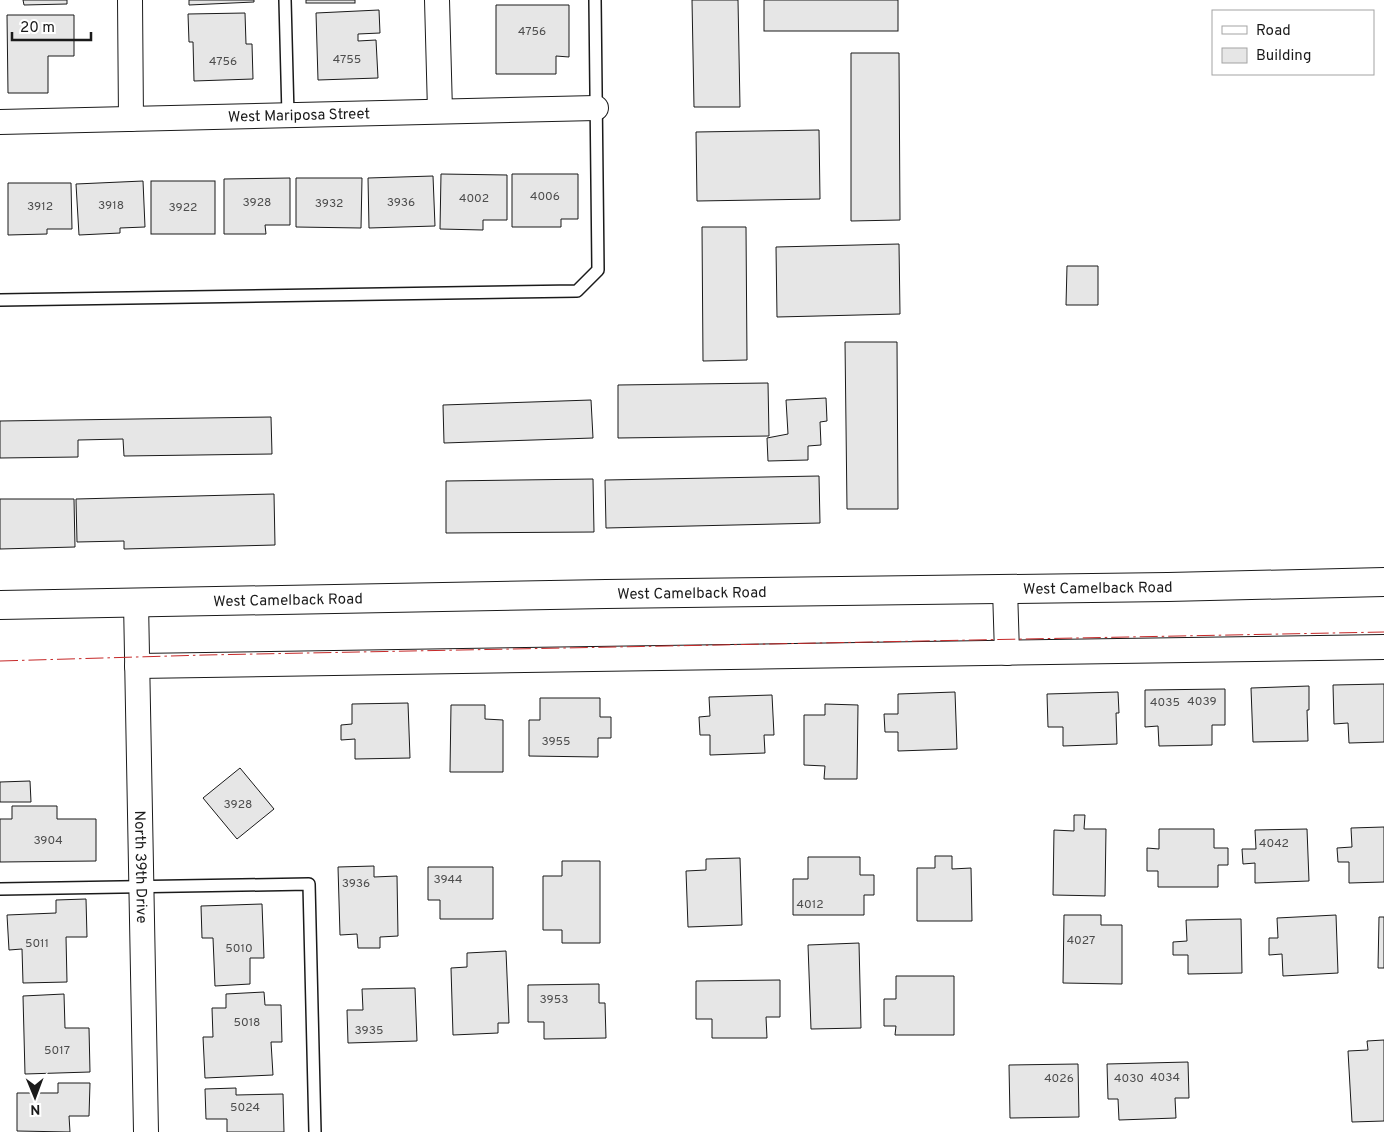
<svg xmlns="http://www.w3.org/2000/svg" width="1384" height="1132" font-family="Overpass,sans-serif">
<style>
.building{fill:#e6e6e6;stroke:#1a1a1a}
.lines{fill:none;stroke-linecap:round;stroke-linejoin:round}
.service-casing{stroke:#1a1a1a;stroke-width:14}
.minor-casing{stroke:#1a1a1a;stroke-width:26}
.primary-casing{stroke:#1a1a1a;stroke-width:30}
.service{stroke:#fff;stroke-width:11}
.minor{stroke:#fff;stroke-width:24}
.primary{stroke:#fff;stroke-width:28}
.power{stroke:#c62828;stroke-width:1;stroke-dasharray:18 4 2.5 4;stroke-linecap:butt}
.labels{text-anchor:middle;stroke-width:4;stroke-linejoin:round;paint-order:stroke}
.number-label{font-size:12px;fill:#4d4d4d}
.street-label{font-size:15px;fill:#1a1a1a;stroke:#fff}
</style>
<rect width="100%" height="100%" fill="#fff"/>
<!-- building -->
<g class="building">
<path d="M23 0H67V4L24 5Z"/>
<path d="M189 0H254V2L189 5Z"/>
<rect x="306" y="0" width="49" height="3"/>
<path d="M692 0H738L740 107H694Z"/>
<rect x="764" y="0" width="134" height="31"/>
<path d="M496 5H569V57L556 56V74H496Z"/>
<path d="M379 10 380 33 358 34V41L376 40 378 78 318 80 316 13Z"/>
<path d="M245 13 246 44H252L253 79 194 81 193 42H189L188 14Z"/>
<path d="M7 15H74V56H48V93H8Z"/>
<path d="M851 53H899L900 220 851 221Z"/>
<path d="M819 130 820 199 697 201 696 132Z"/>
<path d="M441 174 507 175V220H483V230L440 229Z"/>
<path d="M512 174H578V219H561V227H512Z"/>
<path d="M433 176 435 226 369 228 368 178Z"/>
<path d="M290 178V225H265L266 234H224V179Z"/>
<path d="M296 178H362L361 228 296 227Z"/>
<path d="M143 181 145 227 120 228V233L79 235 76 184Z"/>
<rect x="151" y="181" width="64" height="53"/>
<path d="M8 183H71L72 229H47V234L8 235Z"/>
<path d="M702 227H746L747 360 703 361Z"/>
<path d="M899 244 900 314 777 317 776 247Z"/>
<path d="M1067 266H1098V305H1066Z"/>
<path d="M845 342H897L898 509H847Z"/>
<path d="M768 383 769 436 618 438V385Z"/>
<path d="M826 398 827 421 820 422 821 445 808 446V460L768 461 767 438 788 434 786 400Z"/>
<path d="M591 400 593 438 444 443 443 405Z"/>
<path d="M271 417 272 454 124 456 123 439 78 440V457L0 458V421Z"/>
<path d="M819 476 820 523 606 528 605 480Z"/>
<path d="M593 479 594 532 446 533V481Z"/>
<path d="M274 494 275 545 124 549V541L77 542 76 499Z"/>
<path d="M0 499H74L75 547 0 549Z"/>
<path d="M1384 684V742L1349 743 1348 723 1334 724 1333 685Z"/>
<path d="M1309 686V710H1307L1308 741 1253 742 1251 688Z"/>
<path d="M1225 689V725H1212V745L1159 746 1158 726 1145 727V690Z"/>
<path d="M955 692 957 749 898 751V732H885L884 714H898V694Z"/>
<path d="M1118 692 1119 713H1116L1117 744 1063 746V727H1048L1047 694Z"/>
<path d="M772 695 774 735H764L765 753 710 755V735H700L699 717 710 716 709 697Z"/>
<path d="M540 698H600V717H611V738H598V757L529 756V720H540Z"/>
<path d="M408 703 410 758 355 759V739L341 740V725L352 724V704Z"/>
<path d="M825 704 858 705 857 779H824L825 766 804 765V715H825Z"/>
<path d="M451 705H485V719L503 720V772H450Z"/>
<path d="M240 768 274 809 237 839 203 798Z"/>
<path d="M30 781 31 802H0V782Z"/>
<path d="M12 806H57V819H96V861L0 862V819H12Z"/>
<path d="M1074 815H1085L1084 829H1106L1105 896 1053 895 1054 830 1074 831Z"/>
<path d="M1384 827V882L1349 883V862H1338L1337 848 1352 847 1351 828Z"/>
<path d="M1159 829H1214V848H1228V865H1218V887H1158V871H1147V848L1159 849Z"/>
<path d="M1307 829 1309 881 1255 883V863L1243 864 1242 849H1256L1255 830Z"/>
<path d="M935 856H952V869L971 868 972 921H917V868H935Z"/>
<path d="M808 857H860V875H874V895H864V915H793V879H808Z"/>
<path d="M740 858 742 925 688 927 686 871 706 870V859Z"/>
<path d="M562 861H600V943H562V930H543V876H562Z"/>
<path d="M374 866V877L397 876 398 936 380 937V948H358L357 934 340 935 338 867Z"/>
<path d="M428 867H493V919H440V900H428Z"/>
<path d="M86 899 87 937H66L67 982 23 983 22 949 9 950 7 915 56 913V900Z"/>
<path d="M262 904 264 958H250V984L215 986 213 938H202L201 906Z"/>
<path d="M1064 915H1101V925H1122V984L1063 983Z"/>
<path d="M1336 915 1338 973 1283 976 1282 954 1269 955V938H1278L1277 918Z"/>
<path d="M1379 917H1384V968H1378Z"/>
<path d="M1241 919 1242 973 1188 974V955H1173V942L1187 941 1186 920Z"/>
<path d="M859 943 861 1028 811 1029 808 945Z"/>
<path d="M506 951 509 1023H498V1033L453 1035 451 968 467 967V953Z"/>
<path d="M896 976H954V1035H895L896 1026H884V999H896Z"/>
<path d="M780 980V1017H766L767 1038H712V1019H696V981Z"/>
<path d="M599 984V1003H605L606 1038 544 1039V1022H528V985Z"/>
<path d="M415 988 417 1041 348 1043 347 1010H363L362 989Z"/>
<path d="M264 992 265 1005H281L282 1042H271L273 1075 205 1078 203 1037H213L212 1008H226V994Z"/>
<path d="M64 994 65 1028H89L90 1072 25 1074 23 996Z"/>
<path d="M1384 1040V1121L1352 1122 1348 1051 1368 1050 1367 1041Z"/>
<path d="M1188 1062 1189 1098H1175L1176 1118 1119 1120 1118 1099H1108L1107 1064Z"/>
<path d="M1078 1064 1079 1117 1010 1118 1009 1065Z"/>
<path d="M58 1083H90L89 1116H69L70 1132 17 1131V1093H58Z"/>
<path d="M236 1088V1095L283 1094 284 1132H227V1119H206L205 1089Z"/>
</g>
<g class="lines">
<!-- service casing -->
<g class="service-casing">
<g id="service">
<path d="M285 0 288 115"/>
<path d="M0 300 577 291 598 270 595 0"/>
<path d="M0 889 309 884 315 1132"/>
</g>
</g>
<!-- minor casing -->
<g class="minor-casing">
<g id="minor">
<path d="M130 0 131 119"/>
<path d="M437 0 440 111"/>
<path id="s1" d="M0 122 596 108"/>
<path d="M1005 589 1007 653"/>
<path id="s2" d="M136 602 146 1132"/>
<path d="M137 666 1384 647"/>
</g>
</g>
<!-- primary casing -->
<g class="primary-casing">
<g id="primary">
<path id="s3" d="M0 605 606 594 1168 587 1384 582"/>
</g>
</g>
<!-- service -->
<use href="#service" class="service"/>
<!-- minor -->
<use href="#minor" class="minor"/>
<!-- primary -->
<use href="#primary" class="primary"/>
<!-- power -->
<path class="power" d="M0 661 205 655 1384 632"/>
</g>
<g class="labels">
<!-- number labels -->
<g class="number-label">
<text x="532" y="35">4756</text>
<text x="347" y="63">4755</text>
<text x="223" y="65">4756</text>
<text x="545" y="200">4006</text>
<text x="474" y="202">4002</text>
<text x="257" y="206">3928</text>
<text x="401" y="206">3936</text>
<text x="329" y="207">3932</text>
<text x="111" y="209">3918</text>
<text x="40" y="210">3912</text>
<text x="183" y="211">3922</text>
<text x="1202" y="705">4039</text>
<text x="1165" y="706">4035</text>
<text x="556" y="745">3955</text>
<text x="238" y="808">3928</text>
<text x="48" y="844">3904</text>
<text x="1274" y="847">4042</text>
<text x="448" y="883">3944</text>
<text x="356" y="887">3936</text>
<text x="810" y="908">4012</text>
<text x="1081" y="944">4027</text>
<text x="37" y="947">5011</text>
<text x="239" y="952">5010</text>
<text x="554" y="1003">3953</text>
<text x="247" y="1026">5018</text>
<text x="369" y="1034">3935</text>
<text x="57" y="1054">5017</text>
<text x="1165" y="1081">4034</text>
<text x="1059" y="1082">4026</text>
<text x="1129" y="1082">4030</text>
<text x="245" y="1111">5024</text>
</g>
<!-- street labels -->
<g class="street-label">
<text dy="5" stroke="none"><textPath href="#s1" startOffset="299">West Mariposa Street</textPath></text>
<text dy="5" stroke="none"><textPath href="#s3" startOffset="1098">West Camelback Road</textPath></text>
<text dy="5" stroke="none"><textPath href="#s3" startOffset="692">West Camelback Road</textPath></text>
<text dy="5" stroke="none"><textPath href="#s3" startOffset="288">West Camelback Road</textPath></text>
<text dy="5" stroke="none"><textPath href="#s2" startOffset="265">North 39th Drive</textPath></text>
</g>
</g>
<!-- legend -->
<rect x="1212" y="10" width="162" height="65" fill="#ffffff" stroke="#a3a3a3"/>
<rect x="1222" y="26" width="25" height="8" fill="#ffffff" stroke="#a3a3a3"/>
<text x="1256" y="35" font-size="15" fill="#1a1a1a">Road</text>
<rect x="1222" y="48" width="25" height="15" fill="#e6e6e6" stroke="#a3a3a3"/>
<text x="1256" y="60" font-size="15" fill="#1a1a1a">Building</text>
<!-- north arrow -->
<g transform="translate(35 1097) rotate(179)" stroke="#ffffff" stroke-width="4" paint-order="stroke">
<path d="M0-4L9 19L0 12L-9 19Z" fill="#1a1a1a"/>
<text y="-8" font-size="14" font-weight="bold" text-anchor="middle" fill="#1a1a1a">N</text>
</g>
<!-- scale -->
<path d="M12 32v8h79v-8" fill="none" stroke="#1a1a1a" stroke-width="2.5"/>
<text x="20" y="32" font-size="15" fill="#1a1a1a" stroke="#ffffff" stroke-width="4" paint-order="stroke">20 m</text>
</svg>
